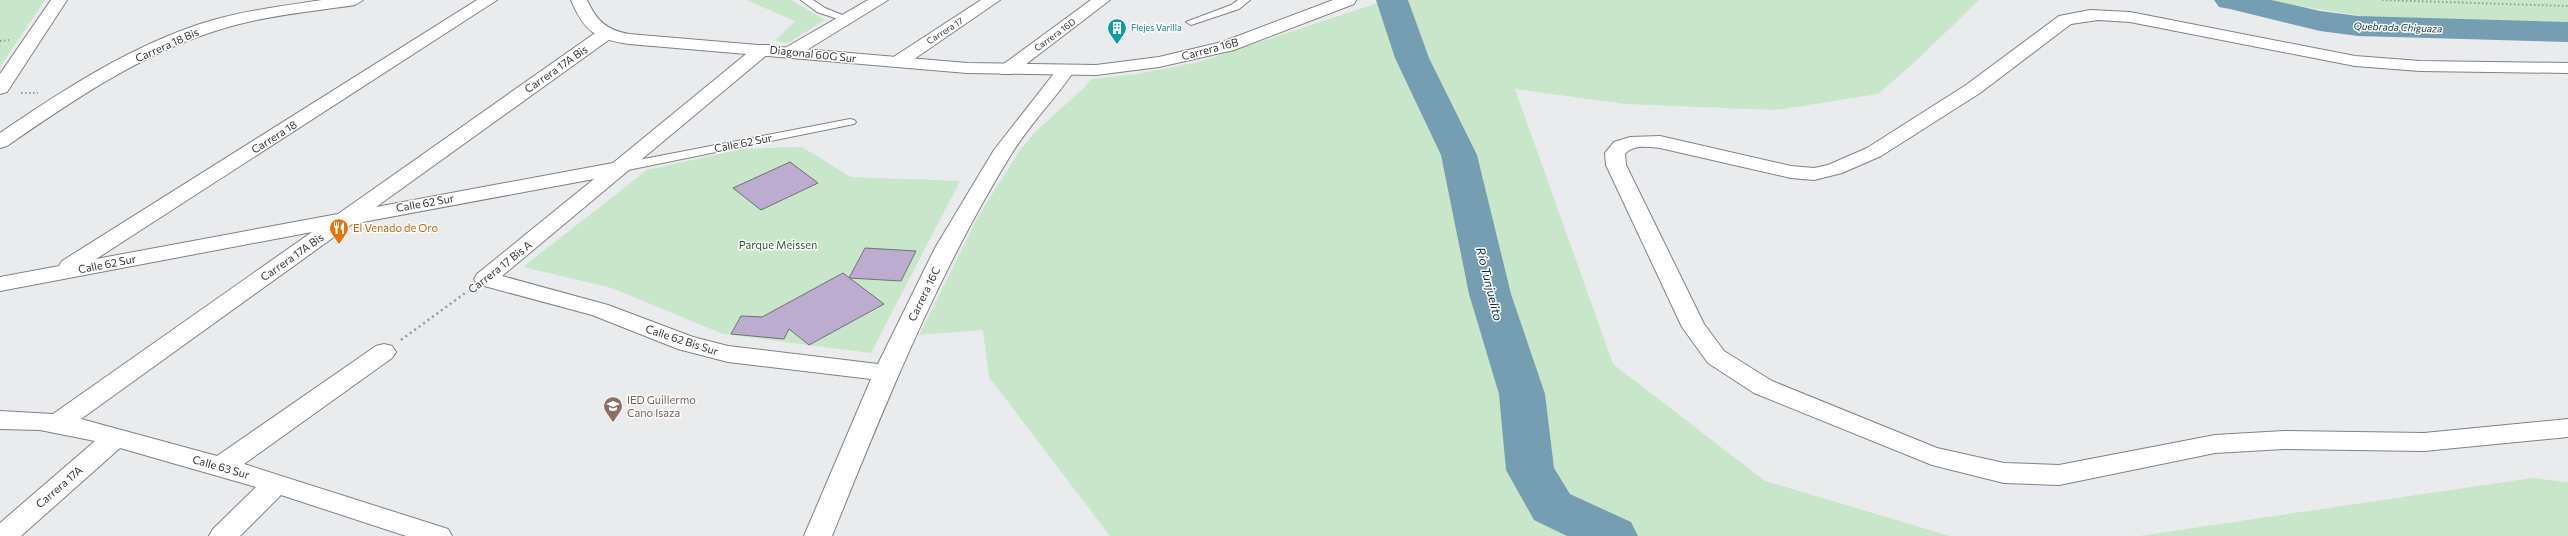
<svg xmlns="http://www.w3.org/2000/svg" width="2568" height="536" font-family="Commissioner,sans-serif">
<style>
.green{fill:#c8e6c9}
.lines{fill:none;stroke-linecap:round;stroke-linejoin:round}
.river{fill:#759eb2;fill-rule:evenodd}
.building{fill:#bcacd0;stroke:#717072}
.service-casing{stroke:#808183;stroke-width:2}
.minor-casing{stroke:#808183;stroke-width:2}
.tertiary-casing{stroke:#808183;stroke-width:2}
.trunk-casing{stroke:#808183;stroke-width:2}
.path-far1{stroke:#98999a;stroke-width:2;stroke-dasharray:1.5 2.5;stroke-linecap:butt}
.path{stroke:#98999a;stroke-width:2.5;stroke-dasharray:2 3.5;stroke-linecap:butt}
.service{fill:#fff;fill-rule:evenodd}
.minor{fill:#fff;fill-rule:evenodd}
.tertiary{fill:#fff;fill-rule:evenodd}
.trunk{fill:#fff;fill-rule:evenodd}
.labels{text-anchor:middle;stroke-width:3;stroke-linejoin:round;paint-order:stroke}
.far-culture-label{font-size:9px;fill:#0d838f;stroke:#fff;text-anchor:start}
.far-street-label{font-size:9px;fill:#343435;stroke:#fff}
.far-water-label{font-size:10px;font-style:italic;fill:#082f3e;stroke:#fff}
.street-label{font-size:11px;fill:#343435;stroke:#fff}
.food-label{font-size:11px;fill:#c56008;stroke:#fff;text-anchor:start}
.park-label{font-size:11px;fill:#2a5830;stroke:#fff}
.education-label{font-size:11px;fill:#785e54;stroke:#fff;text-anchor:start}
.water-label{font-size:12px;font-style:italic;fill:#082f3e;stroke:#fff}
</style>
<rect width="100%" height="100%" fill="#e9ebec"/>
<!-- green -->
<g class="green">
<path d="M0 0H45L0 67Z"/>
<path d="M746 0H791L825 20 788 43 775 41 795 21Z"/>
<path d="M1387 0H1979L1917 60 1878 94 1776 110 1625 104 1515 89 1613 364 1765 481 1950 536H1110L989 377 983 330 919 335 979 215 1020 150 1037 130 1085 87 1091 79 1137 74 1199 62Z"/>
<path d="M2263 0H2568V23L2374 18Z"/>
<path d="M802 147 851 177 960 181 871 353 723 334 612 288 523 267 647 170 742 149Z"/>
<path d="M2532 478 2568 482V536H2139Z"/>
</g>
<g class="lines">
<!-- river -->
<g class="river">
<path d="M1376 0H1408L1429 58 1477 155 1511 294 1545 394 1554 468 1570 494 1631 522 1638 536H1567L1534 520 1506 470 1499 394 1469 294 1441 155 1395 58Z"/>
<path d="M2214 0H2271L2320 11 2358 16 2568 22V42L2358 36 2320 31 2230 9 2219 7Z"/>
</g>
</g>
<!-- building -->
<g class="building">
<path d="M790 162 818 183 761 210 733 188Z"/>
<path d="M865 248 916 251 901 281 849 278Z"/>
<path d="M843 273 884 304 809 345 789 329 784 339 731 334 741 316 762 317Z"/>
</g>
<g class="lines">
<!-- service casing -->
<g class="service-casing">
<g id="service">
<path d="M801 0H813L825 8 852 19 847 22 817 12Z"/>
<path d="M1238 0H1250L1239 9 1191 25 1186 22 1231 5Z"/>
<path d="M850 119 854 120 856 122 854 124 623 171 617 167 623 163Z"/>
</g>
</g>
<!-- minor casing -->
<g class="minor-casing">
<g id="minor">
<path d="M322 0H363L355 5C309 12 260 16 215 31 139 55 72 101 7 146L0 148V133C63 90 129 47 203 23 241 11 282 6 322 0Z"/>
<path d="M477 0H497L96 259 338 214 598 31H610L613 35 610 39 376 207 613 163 757 45H769L772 49 769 53 502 276 608 305 693 337 728 346 878 364 935 248 994 150 1059 67H1071L1074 71C1055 99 1030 124 1012 153 937 274 885 405 832 536H804L871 379 728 362 678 349 592 315 477 284 474 279 477 274 594 179 352 224 81 419 217 456 376 346 384 344 392 346 396 352 392 358 244 464 448 529 452 536H406L281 495 240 536H209L213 529 256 487 120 448 21 536H0V523L95 441 40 430 0 429V411L53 414 312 232 0 291V277L59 266 62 261Z"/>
<path d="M868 0H888L797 56H785L782 52 785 48Z"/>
<path d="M981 0H1000L904 66H892L889 62 892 58Z"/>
<path d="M1091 0H1110L1013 74H1001L998 70 1001 66Z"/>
<path d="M2090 10 2130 12 2355 56 2420 61 2568 63V73L2420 71 2355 66 2130 22 2098 20 2071 24 1980 93 1881 156 1842 173 1814 180 1791 178 1660 148C1649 147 1633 144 1625 154L1626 165 1704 324 1724 351 1772 381 1937 448 2004 463 2059 465 2215 435 2284 431 2424 433 2568 419V437L2424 451 2284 449 2215 453 2059 485 2004 483 1932 465 1754 393 1708 363 1682 327 1606 165 1605 153 1614 142 1630 137 1660 136 1791 166 1814 168 1828 165 1867 148 1966 85 2059 16Z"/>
</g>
</g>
<!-- tertiary casing -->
<g class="tertiary-casing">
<path id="tertiary" d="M571 0H587C597 21 606 30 629 34L967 63 1096 65 1159 57 1222 42 1333 0H1356L1354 4 1234 50 1159 67 1096 75 967 73 629 44C595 39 584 31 571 0Z"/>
</g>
<!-- trunk casing -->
<g class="trunk-casing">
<path id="trunk" d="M51 0H67L7 92 0 94V74Z"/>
</g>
<!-- path-far1 -->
<g class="path-far1">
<path d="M2382 0 2568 6"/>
<path d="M0 41 9 40"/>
<path d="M21 93H38"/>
</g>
<!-- path -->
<path class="path" d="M401 340 468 291"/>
<!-- service -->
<use href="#service" class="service"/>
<!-- minor -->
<use href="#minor" class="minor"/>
<!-- tertiary -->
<use href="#tertiary" class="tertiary"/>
<!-- trunk -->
<use href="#trunk" class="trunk"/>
</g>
<!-- icons -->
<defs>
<g id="building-pin" transform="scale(1)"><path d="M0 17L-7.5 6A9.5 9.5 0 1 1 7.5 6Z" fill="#0f9aa8" stroke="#fff"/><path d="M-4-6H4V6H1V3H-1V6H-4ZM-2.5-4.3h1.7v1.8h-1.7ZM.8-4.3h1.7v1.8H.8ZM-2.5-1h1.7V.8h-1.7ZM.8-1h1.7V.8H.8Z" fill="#fff"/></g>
<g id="restaurant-pin" transform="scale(1)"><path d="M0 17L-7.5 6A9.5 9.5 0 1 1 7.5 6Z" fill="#e8710a" stroke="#fff"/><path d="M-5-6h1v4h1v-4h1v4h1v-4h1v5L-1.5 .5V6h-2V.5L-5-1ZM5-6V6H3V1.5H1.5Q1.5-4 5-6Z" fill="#fff"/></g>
<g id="school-pin" transform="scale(1)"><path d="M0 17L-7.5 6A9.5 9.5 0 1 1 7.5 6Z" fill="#8d6e63" stroke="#fff"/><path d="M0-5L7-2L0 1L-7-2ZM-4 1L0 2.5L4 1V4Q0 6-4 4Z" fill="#fff"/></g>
</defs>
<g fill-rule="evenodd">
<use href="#building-pin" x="1117" y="28"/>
<use href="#restaurant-pin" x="339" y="228"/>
<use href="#school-pin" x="613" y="406"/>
</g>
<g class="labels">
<!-- far-culture labels -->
<g class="far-culture-label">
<text x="1131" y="31">Flejes Varilla</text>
</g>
<!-- far-street labels -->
<g class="far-street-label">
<text transform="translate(945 31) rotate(-33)" y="3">Carrera 17</text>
<text transform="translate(1055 35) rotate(-36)" y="3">Carrera 16D</text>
</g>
<!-- far-water labels -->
<g class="far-water-label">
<text transform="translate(2398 27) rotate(2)" y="4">Quebrada Chiguaza</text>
</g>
<!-- street labels -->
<g class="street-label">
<text transform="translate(167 45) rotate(-24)" y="4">Carrera 18 Bis</text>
<text transform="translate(1210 49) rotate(-15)" y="4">Carrera 16B</text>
<text transform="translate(813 54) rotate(6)" y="4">Diagonal 60G Sur</text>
<text transform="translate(556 69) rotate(-35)" y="4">Carrera 17A Bis</text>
<text transform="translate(274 137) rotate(-32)" y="4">Carrera 18</text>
<text transform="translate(743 143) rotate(-11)" y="4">Calle 62 Sur</text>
<text transform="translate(425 203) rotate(-10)" y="4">Calle 62 Sur</text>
<text transform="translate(292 257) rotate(-35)" y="4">Carrera 17A Bis</text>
<text transform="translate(107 264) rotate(-11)" y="4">Calle 62 Sur</text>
<text transform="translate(500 267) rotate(-38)" y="4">Carrera 17 Bis A</text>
<text transform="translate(924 294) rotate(-64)" y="4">Carrera 16C</text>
<text transform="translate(682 340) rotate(18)" y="4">Calle 62 Bis Sur</text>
<text transform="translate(221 467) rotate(16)" y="4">Calle 63 Sur</text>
<text transform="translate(59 487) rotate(-41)" y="4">Carrera 17A</text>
</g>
<!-- food labels -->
<g class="food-label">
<text x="353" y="232">El Venado de Oro</text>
</g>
<!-- park labels -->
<g class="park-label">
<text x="778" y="249">Parque Meissen</text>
</g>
<!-- education labels -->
<g class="education-label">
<text x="627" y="404">IED Guillermo<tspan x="627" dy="13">Cano Isaza</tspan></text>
</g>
<!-- water labels -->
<g class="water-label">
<text transform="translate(1489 284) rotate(76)" y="4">Río Tunjuelito</text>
</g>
</g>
</svg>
